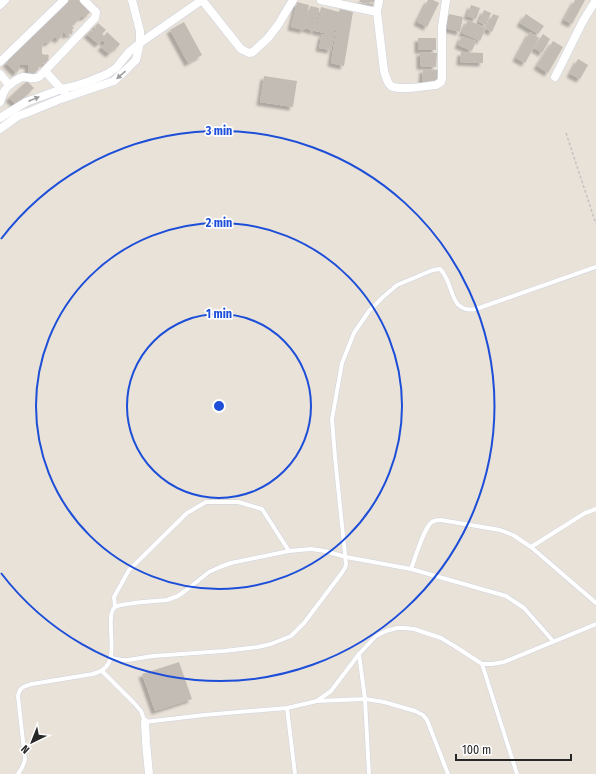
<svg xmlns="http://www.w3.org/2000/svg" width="596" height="774" font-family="'Fira Sans Condensed',sans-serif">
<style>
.building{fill:#c2bcb5;filter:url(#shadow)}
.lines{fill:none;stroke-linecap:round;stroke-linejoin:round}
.lane-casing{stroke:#ced2e0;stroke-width:5}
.street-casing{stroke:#ced2e0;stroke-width:9}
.path{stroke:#c3c3c3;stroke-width:1.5;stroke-dasharray:3 2;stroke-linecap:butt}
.lane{stroke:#fff;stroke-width:4}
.street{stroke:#fff;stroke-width:8}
.oneway{fill:#9e9e9e}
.ring{fill:none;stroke:#1d4ed8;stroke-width:2}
.centre{fill:#1d4ed8;stroke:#fff;stroke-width:2}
.ring-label{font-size:12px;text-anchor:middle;font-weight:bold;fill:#1d4ed8;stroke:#fff;stroke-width:3.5;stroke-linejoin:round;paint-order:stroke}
</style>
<defs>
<filter id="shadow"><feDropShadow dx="-3.5" dy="3.5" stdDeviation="1" flood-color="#0004"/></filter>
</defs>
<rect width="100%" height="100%" fill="#e9e2d9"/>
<!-- building -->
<g class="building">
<path d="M67 0H79L91 11 85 17H81L72 26 74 28 72 30 73 32 71 35 69 33 67 36 64 32 61 34 63 35 58 40 55 37 48 43 45 42 42 46V54L46 55 47 54 49 56 48 58 49 59 45 64 43 63 38 67 39 69 32 75 28 72V65H20L19 70 16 73 6 63 11 59 9 56 34 32 35 34Z"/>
<path d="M360 0H377V3L370 2 369 4 359 2Z"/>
<path d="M428 0H433L439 3 427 27 417 22Z"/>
<path d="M575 0H585L572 24 564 20Z"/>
<path d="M297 2 309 5 304 30 291 27Z"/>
<path d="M471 5 480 8 476 19 467 16Z"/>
<path d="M310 6 319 8 314 31 305 28Z"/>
<path d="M321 7 339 12 340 9 353 12 344 66 331 63 339 13 331 50 319 48 322 34 324 35 326 25 324 33 315 31Z"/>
<path d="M484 10 491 13 486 25 479 22Z"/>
<path d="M449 14 463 17 460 32 445 28Z"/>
<path d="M493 14 499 16 492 32 486 29Z"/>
<path d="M526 14 544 26 538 34 520 23Z"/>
<path d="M468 20 486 28 480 41 462 33Z"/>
<path d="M184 22 202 55 188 63 170 30Z"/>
<path d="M98 23 106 30 102 34 104 36 107 32 120 44 117 48 116 47 109 54 101 47 105 43 103 40 98 44 87 34 91 30 92 32 96 28 95 26Z"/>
<path d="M530 32 539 38 525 63 516 58Z"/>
<path d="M543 34 550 39 542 53 534 48Z"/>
<path d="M462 36 476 41 472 51 458 45Z"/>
<rect x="418" y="38" width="18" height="12"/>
<path d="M553 41 563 47 548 73 537 66Z"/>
<path d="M420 52 437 53 436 67 420 66Z"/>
<path d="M461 52 483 53V63L460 62Z"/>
<path d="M578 59 588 65 580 79 570 74Z"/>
<path d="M423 69 438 70 437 83 422 82Z"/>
<path d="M264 76 297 81 293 107 260 102Z"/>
<path d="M27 81 34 88 16 105 9 98Z"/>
<path d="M179 662 192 699 155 711 142 674Z"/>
</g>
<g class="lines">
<!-- lane casing -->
<g class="lane-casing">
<g id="lane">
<path d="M531 547 585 513 596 509"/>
<path d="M411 569C415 559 424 527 432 522 435 520 438 520 441 520L500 530 513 535 531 547 596 603"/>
<path d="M115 607 114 597 129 570 187 513 206 502H238L262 509 289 551"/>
<path d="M359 654 365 699 369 774"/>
<path d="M111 658 122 660H128L153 656 224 651 258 647 271 644 291 636 304 623 341 574 345 568 346 564 335 457 332 419 342 363 354 333 369 311 383 297 397 285 433 270 440 269C455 283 448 314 476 309L596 267"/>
<path d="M482 664 517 774"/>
<path d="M102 671 134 703 141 711 145 722 204 715 287 708 317 701 331 691 359 654 376 636 386 631 397 628H405L414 629 441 638 456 647 482 664H492L504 662 596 624"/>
<path d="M318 701 365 699 384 702 415 711 423 715 427 720 448 774"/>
<path d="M287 708 295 774"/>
<path d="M18 774C22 769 24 765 25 759L18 696C19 688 24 686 32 684L93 674C99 672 105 670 108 664 117 651 105 615 115 607 121 603 158 601 167 600L178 596 185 591 209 572 220 567 231 563 289 551 311 549 325 551 346 557 411 569 506 596 524 608 553 641"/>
</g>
</g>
<!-- street casing -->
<g class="street-casing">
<g id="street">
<path d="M202 0 241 49 249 53 253 52 256 49 268 38 278 25 293 0"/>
<path d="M321 0 377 12"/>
<path d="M379 0 377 12 384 71C386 76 387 83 391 86 399 91 426 86 436 85L441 82 442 79V27L446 0"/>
<path d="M0 5 5 0"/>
<path d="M0 62 64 0"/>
<path d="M45 71 64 92"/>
<path d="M0 74 9 85"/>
<path d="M555 77 583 21 596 0"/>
<path d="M0 102C2 98 2 94 5 90 7 86 18 78 23 77 29 77 33 80 39 77L95 18 96 12 84 0"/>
<path d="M0 118 26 102 62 89 75 86 90 81 107 74 116 68 129 52 140 43 202 0"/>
<path d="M0 129 18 116 29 112 58 100 114 81 128 68 136 60 140 43V31L132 0"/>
<path d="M145 722 146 742 149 774"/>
</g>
</g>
<!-- path -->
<path class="path" d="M566 133 596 224"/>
<!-- lane -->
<use href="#lane" class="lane"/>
<!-- street -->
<use href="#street" class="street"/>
</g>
<!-- one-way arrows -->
<defs><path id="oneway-solid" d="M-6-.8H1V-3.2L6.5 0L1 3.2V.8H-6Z"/></defs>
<g class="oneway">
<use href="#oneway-solid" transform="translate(121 75) rotate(139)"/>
<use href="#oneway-solid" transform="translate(34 99) rotate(-22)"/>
</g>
<!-- distance rings -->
<g class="ring">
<circle cx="219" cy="406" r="92"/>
<circle cx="219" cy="406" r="183"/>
<path d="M1 239A275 275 0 1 1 1 573"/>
</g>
<circle cx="219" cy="406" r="6" class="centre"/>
<g class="ring-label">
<text x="219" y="135">3 min</text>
<text x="219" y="227">2 min</text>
<text x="219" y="318">1 min</text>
</g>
<!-- north arrow -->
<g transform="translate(32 742) rotate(223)" stroke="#ffffff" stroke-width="3" paint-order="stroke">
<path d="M0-3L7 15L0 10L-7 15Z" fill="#272727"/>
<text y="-6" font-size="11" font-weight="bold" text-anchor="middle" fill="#272727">N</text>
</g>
<!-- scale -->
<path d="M456 754v6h115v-6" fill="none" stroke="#272727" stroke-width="2"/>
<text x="462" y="754" font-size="12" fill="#272727" stroke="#ffffff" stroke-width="3" paint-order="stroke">100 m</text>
</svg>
